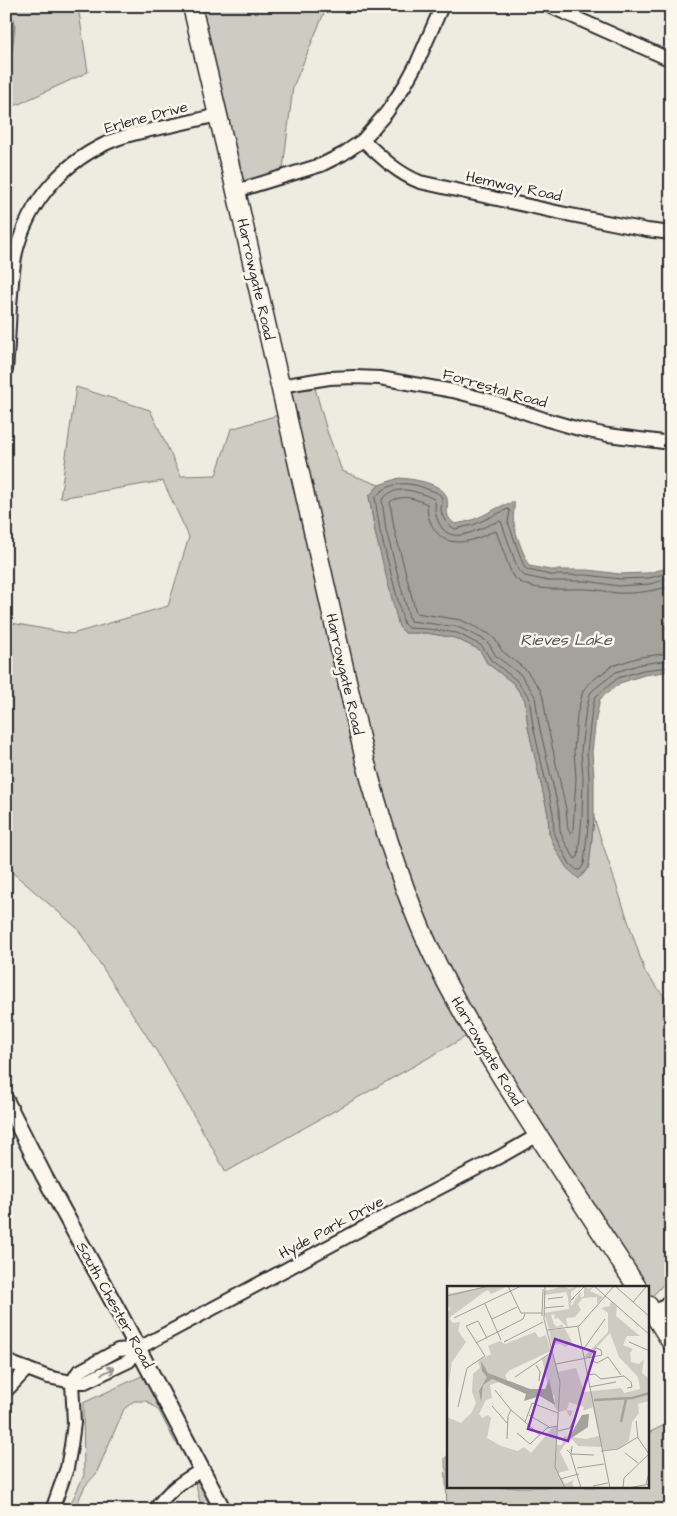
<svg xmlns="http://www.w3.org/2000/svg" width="677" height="1516" font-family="'Architects Daughter',sans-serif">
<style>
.green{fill:#cecbc2;stroke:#7c7b76}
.water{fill:#a4a29a;stroke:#74726e}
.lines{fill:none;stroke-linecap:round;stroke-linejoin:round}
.shore{stroke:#5b5b57;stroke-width:1}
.minor-casing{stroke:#2b2b2b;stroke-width:16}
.tertiary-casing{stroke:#2b2b2b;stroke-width:19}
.secondary-casing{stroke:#2b2b2b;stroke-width:21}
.minor{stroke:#fbf7ec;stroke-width:12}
.tertiary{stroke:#fbf7ec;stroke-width:15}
.secondary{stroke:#fbf7ec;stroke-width:18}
.oneway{stroke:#93918c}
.labels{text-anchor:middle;stroke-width:5;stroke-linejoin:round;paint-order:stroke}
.street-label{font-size:15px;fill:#2b2b2b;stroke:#fbf7ec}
.water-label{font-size:16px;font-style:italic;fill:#555552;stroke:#fbf7ec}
.inset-river{fill:none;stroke:#a4a29a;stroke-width:2.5}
.inset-road{fill:none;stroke:#a09e98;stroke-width:1}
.view{fill:#7b2cbf;fill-opacity:0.15;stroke:#7b2cbf;stroke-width:2.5}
.inset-edge{fill:none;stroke:#2b2b2b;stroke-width:2.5}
</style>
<rect width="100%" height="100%" fill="#eeebe0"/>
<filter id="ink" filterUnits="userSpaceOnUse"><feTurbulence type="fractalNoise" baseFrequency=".02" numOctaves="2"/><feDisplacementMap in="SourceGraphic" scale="10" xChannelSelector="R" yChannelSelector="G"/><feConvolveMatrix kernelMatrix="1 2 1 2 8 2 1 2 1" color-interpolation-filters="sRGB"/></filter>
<g filter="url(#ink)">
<!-- green -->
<g class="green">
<path d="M6 6H78L88 72 6 110Z"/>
<path d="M192 6H327L293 87 282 177 236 191Z"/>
<path d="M313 381 327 431 342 471 379 485 369 497 375 532 400 627 405 633H427L455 638 480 650 487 663 513 683 525 700 528 727 548 814 549 833 589 867 594 818 645 972 671 1005V1276L648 1301V1287H637L484 1049 402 879 280 386Z"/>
<path d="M76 387 150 410 181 476 216 475 231 429 278 415 347 724 372 803 467 1036 226 1172 161 1058 77 928 6 867V622L72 634 168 606 189 537 163 481 60 498Z"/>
<path d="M146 1374 182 1444 178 1445 175 1442 159 1411 147 1401H134L124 1409 96 1474 85 1486 74 1510H68L84 1475 83 1403Z"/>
<path d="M671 1422V1510H445L447 1507 445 1458 448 1456V1487H648V1433Z"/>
<path d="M196 1467 218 1510H202L193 1473Z"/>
</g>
<!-- water -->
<g class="water">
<path d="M6 6H9L15 26 10 68 6 77Z"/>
<path d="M399 478C412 479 445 483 447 499 449 510 443 515 455 524 461 523 467 522 472 520 487 515 499 505 514 502 515 509 512 516 514 523 516 537 523 552 529 566L550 570H588L620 574 648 573 671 567V671L644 675 620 683 600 699 596 718 592 752 594 777V818L589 867 579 879 566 867 554 846 549 833 548 814 528 727 525 700 513 683 487 663 480 650 455 638 427 633H405L399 627 375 532 369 496 379 485Z"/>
</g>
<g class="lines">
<!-- shore -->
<g class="shore">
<path d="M671 572 649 578 620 579 587 575H550L528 570 524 567 508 522 510 511 508 509 473 525 455 529C447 525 441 517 441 508 442 503 443 500 441 496 438 492 432 491 427 489 409 481 388 481 375 498L380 531 404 624 408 628 428 629 457 633 482 646 491 660 516 680 529 697 533 726 553 813 554 832 559 844 570 864 577 870H580L584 864 589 817V777L587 752 591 717 595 697 618 678 643 670 671 667"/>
<path d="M671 578 650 584 618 586 587 581H548L525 576 518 570 501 521C484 524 453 549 440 525 438 521 435 514 435 510 435 505 436 503 434 499 417 491 395 483 382 500L386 530 410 621 458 627 485 640 489 644 496 656 521 675 535 696 539 725 559 811 560 831 564 841 575 859 578 857 582 817 583 777 581 751 585 716 590 694 593 690 616 672 641 664 671 660"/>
<path d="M671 586C653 591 635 594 617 593 607 592 597 589 586 589 565 588 527 594 512 575L496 531C490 532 484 536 478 538 453 547 435 541 428 515 427 511 428 507 427 504 414 498 402 494 390 502L394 528 416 613 461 620 489 634 495 639 502 651 526 670 540 689 543 697 547 723 566 809 568 829 570 833 573 831 576 778 574 751 577 715 583 691 588 684 612 666 640 657 671 653"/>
</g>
<!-- minor casing -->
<g class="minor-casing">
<g id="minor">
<path d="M549 6 671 60"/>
<path d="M363 140C381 157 397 173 420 182L561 213 647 230 671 233"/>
<path d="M236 191 321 165 343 154 363 140 387 112 405 85 417 63 442 6"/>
<path d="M6 370C8 348 9 327 10 305 12 288 12 270 16 252 29 200 65 160 114 140 127 135 141 132 155 129 176 125 197 120 218 115"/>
<path d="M280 386 329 378 354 377 380 378 453 391 488 400 544 419 579 429 608 435 671 443"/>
<path d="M654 1315 671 1299"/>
<path d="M6 1361 27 1369"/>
<path d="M6 1391 27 1369 48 1377 72 1382H85L129 1361 139 1348"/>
<path d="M52 1510 67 1468 71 1446 74 1423 72 1382 78 1372 118 1350 139 1348 393 1212 503 1155 538 1135"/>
<path d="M155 1510C167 1491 184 1480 202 1470"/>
</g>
</g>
<!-- tertiary casing -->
<g class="tertiary-casing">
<path id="tertiary" d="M6 1101 44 1176 123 1320 223 1510"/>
</g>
<!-- secondary casing -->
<g class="secondary-casing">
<g id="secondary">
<path d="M192 6 236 191 365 760C382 824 402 889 430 949 454 1001 484 1049 514 1097 554 1161 596 1224 637 1287"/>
<path d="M648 1305 671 1342"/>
</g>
</g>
<!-- minor -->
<use href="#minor" class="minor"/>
<!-- tertiary -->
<use href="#tertiary" class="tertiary"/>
<!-- secondary -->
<use href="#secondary" class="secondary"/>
</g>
<!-- one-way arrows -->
<defs><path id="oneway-shaft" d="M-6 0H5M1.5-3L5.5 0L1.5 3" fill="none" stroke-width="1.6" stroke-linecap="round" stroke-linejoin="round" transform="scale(1.25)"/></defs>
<use class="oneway" href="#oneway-shaft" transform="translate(108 1371) rotate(-26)"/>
</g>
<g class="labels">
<!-- street labels -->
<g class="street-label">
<text transform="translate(146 117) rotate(-15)" y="5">Erlene Drive</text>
<text transform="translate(514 186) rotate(12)" y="5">Hemway Road</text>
<text transform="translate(256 279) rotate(77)" y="5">Harrowgate Road</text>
<text transform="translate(495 388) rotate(16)" y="5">Forrestal Road</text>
<text transform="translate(345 674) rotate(77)" y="5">Harrowgate Road</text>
<text transform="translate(487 1051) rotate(59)" y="5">Harrowgate Road</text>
<text transform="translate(331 1227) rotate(-28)" y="5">Hyde Park Drive</text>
<text transform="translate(115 1305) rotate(61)" y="5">South Chester Road</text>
</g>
<!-- water labels -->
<g class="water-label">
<text x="566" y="645">Rieves Lake</text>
</g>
</g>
<!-- overview -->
<g transform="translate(447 1286)">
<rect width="202" height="202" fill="#eeebe0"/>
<path d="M43 0H61L44 8 41 4 37 6 2 32 6 37 13 36 11 45 19 56 5 76 0 110V26L4 23 0 19V8ZM118 0 122 3 132 0 124 6V21L133 6 134 12 137 10V0L142 3 147 0 143 5 156 11 150 18V11L136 12 131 18 134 24 128 31 119 32 121 42 111 32 107 33 108 28 104 29 107 38 110 41 115 38 116 41 102 43 97 27 122 23 121 12 119 6 97 9 98 5ZM164 15 170 21 169 30 193 50H180L176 59 186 63 183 67 184 76 192 78 197 73 195 87 202 92V115L191 118 192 127 185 136 182 155 173 162 156 164 154 161 131 160 125 153 118 158 113 166 122 184 111 187 118 198 127 194 125 198 128 202H0V131L14 137 25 126 29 117 25 106 26 88 33 82 31 75 44 68 41 60 53 55 58 58 88 46 92 52 99 49 104 65 63 84 58 89 60 94 45 93 52 96 43 99 45 112 39 114 32 128 35 132 41 129 44 132 40 152 54 160 71 165 77 161 84 167 107 140H110L109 159H115L117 150 139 153 152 150 146 121 136 125 137 121 122 116 120 124 126 125 123 131 119 124 112 126 107 120 108 111 103 106V95L100 96 95 73 106 67 111 86 129 82 137 106 174 102 177 107 193 103 191 91 172 71 163 47 141 71H137L161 46V27L154 22 163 20ZM118 43 125 56 119 61 113 58 105 59 102 44Z" fill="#cecbc2"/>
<path d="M34 75 41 87 83 103H98L102 93 108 119 93 110 77 115 79 108 45 93 36 99 34 116 32 105 40 91 35 85ZM142 128 141 141 120 155 135 129Z" fill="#a4a29a"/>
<path class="inset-river" d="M147 114 185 112 203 107M174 136 179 113"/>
<path class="inset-road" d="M61 0 74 27H95M98 0 97 33 113 96 108 181 118 202M147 0 203 49M168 0 203 31M0 10 42 0M127 12 124 14 138 0M101 13 116 11M186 16 200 0M38 18 54 54M97 22 117 20M95 30 96 3M7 32 74 0M45 33 70 21M131 41 163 202M100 44 132 40 167 0M60 54 57 56 96 36M182 56 203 65M29 57 76 33 78 28M135 65 158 33M141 72 149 62 154 64 155 69M144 74 150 77 161 71 174 89M109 78 155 69M89 79 93 86 92 95M140 89 148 88 154 93 177 90 184 96 185 101 180 102M68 91 105 66M142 101 169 96M48 104 64 124 93 149M45 120 60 137M11 121 20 82 38 70 19 40 31 35 40 52M82 129 102 141M189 135 191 152 202 168M78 136 85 117 111 127M111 145 123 142 131 123M70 147 83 158 100 142 110 140M60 153 61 130 64 124M125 160 124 169 134 202M120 164 124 168 147 169M154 165 171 163 191 151M178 167 191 177M130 182 157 178M113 193 132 188M199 198 203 183M146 200 161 197M176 202 177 192 203 167M181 202 203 198"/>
<path class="view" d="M108 53 148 66 121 155 81 143Z"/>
<rect width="202" height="202" class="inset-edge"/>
</g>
<!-- margin -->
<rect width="677" height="1516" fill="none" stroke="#fbf7ec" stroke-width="25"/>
<rect x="12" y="12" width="652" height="1491" fill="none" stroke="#2b2b2b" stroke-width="2" filter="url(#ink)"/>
</svg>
